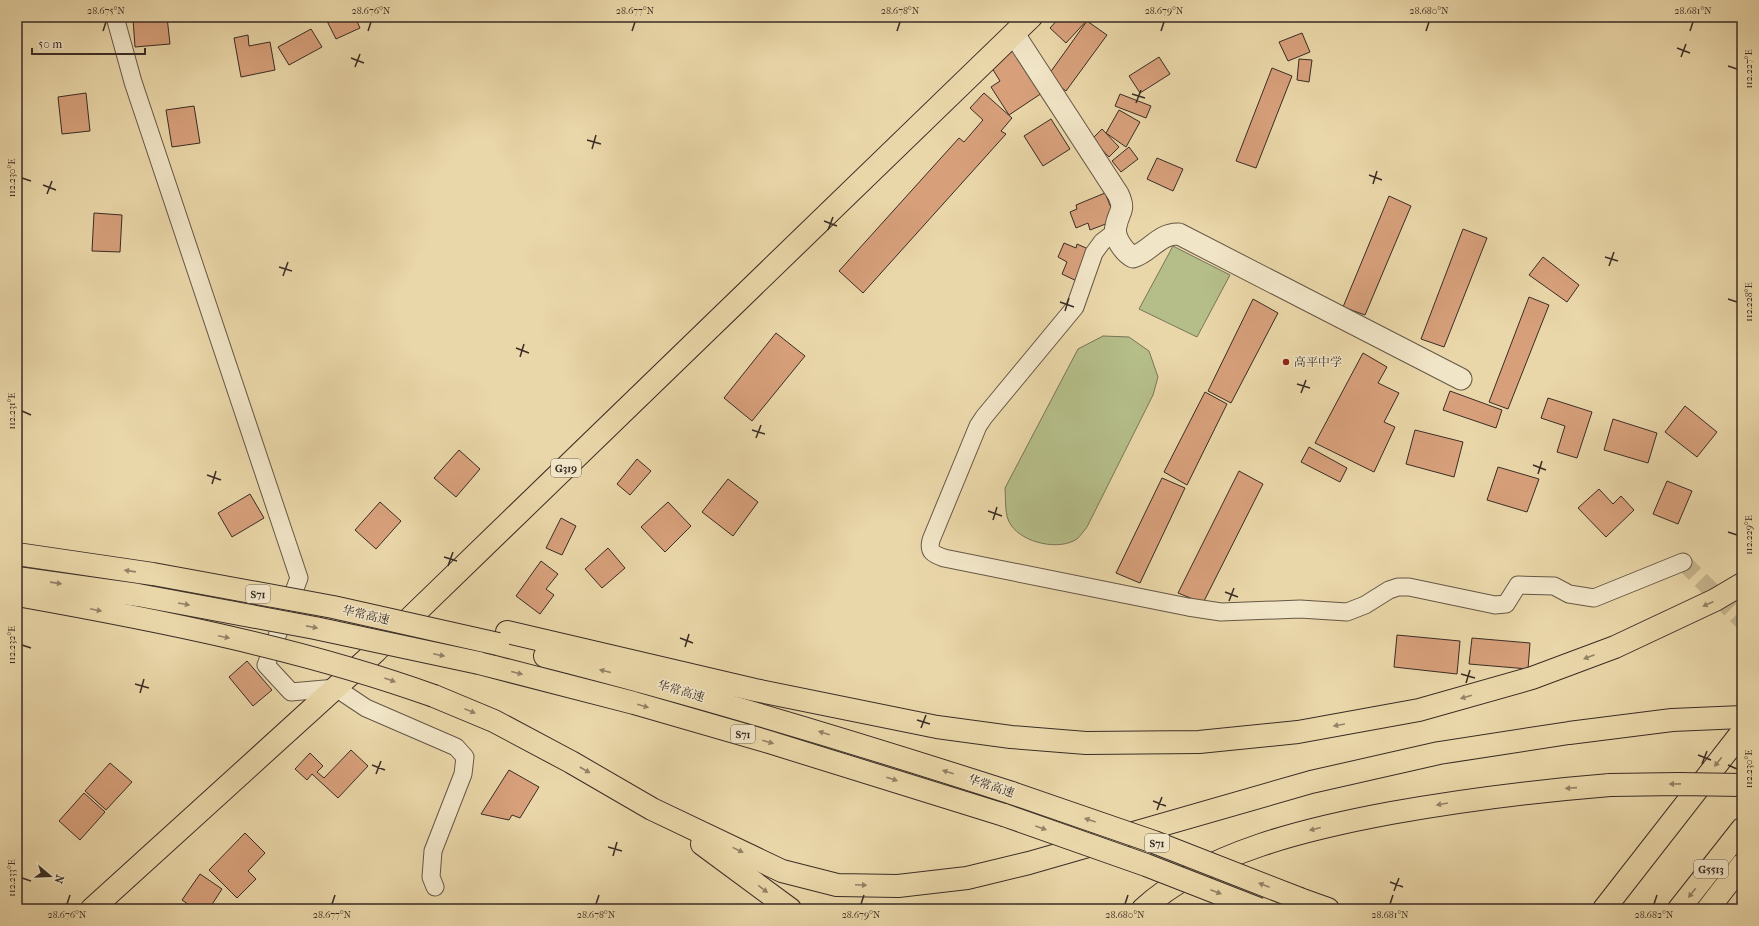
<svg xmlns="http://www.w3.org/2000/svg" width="1759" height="926" font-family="'IM FELL French Canon','Noto Serif SC',serif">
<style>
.grass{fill:#b5be89;stroke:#787557}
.building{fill:#d7a07b;stroke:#3a2c25}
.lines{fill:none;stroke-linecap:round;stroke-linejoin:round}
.minor-tunnel{stroke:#c7b58f;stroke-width:17;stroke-dasharray:17 8;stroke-linecap:butt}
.minor-casing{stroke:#665746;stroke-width:19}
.tertiary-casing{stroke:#665746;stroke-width:23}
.trunk-casing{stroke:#3a2c25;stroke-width:24}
.motorway-casing{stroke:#3a2c25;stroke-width:24}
.minor{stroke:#f1e5c7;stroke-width:17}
.tertiary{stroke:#f1e5c7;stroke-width:21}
.trunk{stroke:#ead7a9;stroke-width:22}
.motorway{stroke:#ead7a9;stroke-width:22}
.motorway-bridge-casing{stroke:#3a2c25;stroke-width:24;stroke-linecap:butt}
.motorway-bridge{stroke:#ead7a9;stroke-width:22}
.oneway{fill:#928267}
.ticks{fill:none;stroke:#3a2c25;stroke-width:1.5}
.poi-dot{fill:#8f2418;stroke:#f1e5c7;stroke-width:1.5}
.labels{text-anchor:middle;stroke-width:3;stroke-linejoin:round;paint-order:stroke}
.shield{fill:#f1e5c7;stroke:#716456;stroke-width:1}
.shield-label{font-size:11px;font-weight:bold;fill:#3a2c25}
.poi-label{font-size:12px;fill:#3a2c25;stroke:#f1e5c7;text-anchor:start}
.street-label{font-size:12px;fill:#3a2c25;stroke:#f1e5c7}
.neatline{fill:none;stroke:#3a2c25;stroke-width:1.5}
.ticks-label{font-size:10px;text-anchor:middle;fill:#3a2c25}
</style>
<rect width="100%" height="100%" fill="#ead7a9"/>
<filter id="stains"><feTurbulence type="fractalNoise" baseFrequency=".005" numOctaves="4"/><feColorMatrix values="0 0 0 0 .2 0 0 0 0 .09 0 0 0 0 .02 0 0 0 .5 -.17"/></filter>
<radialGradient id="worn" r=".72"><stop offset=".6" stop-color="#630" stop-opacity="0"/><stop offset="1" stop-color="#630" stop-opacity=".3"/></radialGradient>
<!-- grass -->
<g class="grass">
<path d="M1173 246 1230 275 1197 337 1139 309Z"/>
<path d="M1103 336 1129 337 1149 351 1158 377 1153 395 1087 527C1084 531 1080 536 1077 539 1059 551 1023 543 1011 525 1004 516 1006 499 1005 488L1078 349Z"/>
</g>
<!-- building -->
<g class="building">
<path d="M153 17H167L170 44 135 47 133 19Z"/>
<path d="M335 17H355L360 28 336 39 327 21Z"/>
<path d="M1060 17H1090L1066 43 1050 28Z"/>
<path d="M1087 21 1107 35 1066 91 1047 77Z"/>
<path d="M311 29 322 47 289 65 278 47Z"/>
<path d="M1302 33 1310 52 1288 61 1279 42Z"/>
<path d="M248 35 249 46 270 42 275 70 241 77 234 38Z"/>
<path d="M1017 47 1045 91 1009 115 991 87 1000 81 990 65Z"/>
<path d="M1159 57 1170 74 1140 93 1129 76Z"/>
<path d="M1299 59 1312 60 1309 82 1297 80Z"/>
<path d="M1272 68 1292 76 1256 168 1236 161Z"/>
<path d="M86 93 90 131 62 134 58 97Z"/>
<path d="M984 93 1012 118 1001 131 1006 134 863 293 839 271 959 138 964 142 983 120 970 108Z"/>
<path d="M1120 94 1151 106 1146 118 1115 106Z"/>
<path d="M194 106 200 143 172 147 166 110Z"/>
<path d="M1119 110 1140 122 1126 147 1106 133Z"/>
<path d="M1051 119 1070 149 1043 166 1024 136Z"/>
<path d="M1102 129 1119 147 1109 157 1092 139Z"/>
<path d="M1129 147 1138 159 1121 172 1112 161Z"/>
<path d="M1157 158 1183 169 1173 191 1147 179Z"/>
<path d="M1105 193 1116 220 1090 230 1088 223 1076 228 1070 212 1077 209 1076 205Z"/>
<path d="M1389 196 1411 206 1365 315 1343 307Z"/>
<path d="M94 213 122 215 120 252 92 251Z"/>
<path d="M1463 229 1487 238 1444 347 1421 339Z"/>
<path d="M1064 243 1076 248 1077 244 1095 252 1081 283 1062 274 1067 262 1058 257Z"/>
<path d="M1543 257 1579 285 1567 302 1529 275Z"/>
<path d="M1529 297 1549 305 1508 409 1489 402Z"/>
<path d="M1253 299 1278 313 1231 403 1208 391Z"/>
<path d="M776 333 805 356 752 421 724 398Z"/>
<path d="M1363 353 1387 367 1378 383 1399 393 1384 422 1395 427 1374 472 1315 443Z"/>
<path d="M1450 391 1502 410 1496 428 1443 410Z"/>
<path d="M1205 392 1227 404 1187 485 1164 472Z"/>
<path d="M1548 398 1592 412 1577 458 1557 452 1565 426 1541 418Z"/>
<path d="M1685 406 1717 432 1697 457 1665 432Z"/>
<path d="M1613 419 1657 433 1648 463 1604 450Z"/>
<path d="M1415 430 1463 442 1454 477 1406 464Z"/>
<path d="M1309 447 1347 468 1340 482 1301 462Z"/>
<path d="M459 450 480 469 456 497 434 478Z"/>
<path d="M637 459 651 471 630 495 617 484Z"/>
<path d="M1498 467 1539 479 1527 512 1487 500Z"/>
<path d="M1239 471 1263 484 1203 603 1178 593Z"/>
<path d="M1162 478 1185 488 1140 583 1116 573Z"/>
<path d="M728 479 758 502 733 536 702 512Z"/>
<path d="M1667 481 1692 491 1678 524 1653 514Z"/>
<path d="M1599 489 1613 504 1621 496 1634 510 1606 537 1578 508Z"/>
<path d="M250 494 264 518 232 537 218 513Z"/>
<path d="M380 502 401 521 376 549 355 530Z"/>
<path d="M668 502 691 526 665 552 641 527Z"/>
<path d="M561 518 576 526 562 555 546 548Z"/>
<path d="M608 548 625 568 602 588 585 569Z"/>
<path d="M541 561 558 574 546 589 554 595 540 614 516 596Z"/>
<path d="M1397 635 1460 641 1457 674 1394 667Z"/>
<path d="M1472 638 1530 643 1528 669 1469 664Z"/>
<path d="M247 661 272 690 253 706 229 677Z"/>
<path d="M351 750 368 766 338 798 312 774 307 780 295 769 310 753 323 766 317 772 324 778Z"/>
<path d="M110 763 132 782 106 810 85 791Z"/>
<path d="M509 770 539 787 520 818 512 815 509 820 481 814Z"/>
<path d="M84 793 105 812 80 840 59 821Z"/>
<path d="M245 833 265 853 248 871 256 879 237 898 209 870Z"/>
<path d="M200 874 222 889 209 909H195L182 900Z"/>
</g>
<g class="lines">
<!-- minor-tunnel -->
<path class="minor-tunnel" d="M1683 562 1742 621"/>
<!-- minor casing -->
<g class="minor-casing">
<g id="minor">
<path d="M115 17 133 82 299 578 266 665 291 692 336 688 366 708 456 747 465 757 463 774 433 851 431 877 435 887"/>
<path d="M1115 232 1102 242 1094 253 1075 307 984 417 978 426 931 540C928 552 933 554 944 558L1188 607 1221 612 1300 609 1347 612 1365 605 1389 590 1398 587H1409L1495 605 1506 604 1518 585 1554 586 1569 594 1594 598 1683 562"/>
</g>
</g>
<!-- tertiary casing -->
<g class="tertiary-casing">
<path id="tertiary" d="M1014 34 1118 194C1126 211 1119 210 1116 226 1113 237 1124 252 1133 257 1150 252 1159 233 1179 234L1461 379"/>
</g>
<!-- trunk casing -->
<g class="trunk-casing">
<path id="trunk" d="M92 909 376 651 1031 17"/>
</g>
<!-- motorway casing -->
<g class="motorway-casing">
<g id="motorway">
<path d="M507 632 755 690 937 727 1011 737 1086 743 1199 742 1298 732 1419 710 1532 678 1615 647 1715 600 1742 584"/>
<path d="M545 656C703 696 857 743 1012 793"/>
<path d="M479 663 634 703 769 742 1004 815"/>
<path d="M434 696 494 721 571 762 652 809 782 871 837 885 898 886 967 878 1029 863 1311 782 1439 753 1569 733 1672 720 1742 717"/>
<path d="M702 844 790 909"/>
<path d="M1300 899 1328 909"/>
<path d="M1143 909C1205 852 1310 828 1391 813 1464 800 1536 791 1610 785"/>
<path d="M1604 909 1742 732"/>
<path d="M1679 909 1742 829"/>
<path d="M1708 909 1742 865"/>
</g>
</g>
<!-- minor -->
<use href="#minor" class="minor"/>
<!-- tertiary -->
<use href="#tertiary" class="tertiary"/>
<!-- trunk -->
<use href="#trunk" class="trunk"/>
<!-- motorway -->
<use href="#motorway" class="motorway"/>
<!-- motorway-bridge casing -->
<g class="motorway-bridge-casing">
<g id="motorway-bridge">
<path d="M17 554 153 574 333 607 498 644"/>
<path d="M17 578 138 595 315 628 479 663"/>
<path d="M17 595C157 620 300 648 434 696"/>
<path d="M1610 785 1679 784 1742 785"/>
<path d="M1012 793 1154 842 1300 899"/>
<path d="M1004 815 1146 865 1259 909"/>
</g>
</g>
<!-- motorway-bridge -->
<use href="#motorway-bridge" class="motorway-bridge"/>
</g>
<!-- one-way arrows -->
<defs><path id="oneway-solid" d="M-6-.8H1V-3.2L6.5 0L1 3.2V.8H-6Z"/></defs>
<g class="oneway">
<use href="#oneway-solid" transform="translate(130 571) rotate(-172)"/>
<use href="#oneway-solid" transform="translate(56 583) rotate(8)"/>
<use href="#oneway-solid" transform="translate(184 604) rotate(10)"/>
<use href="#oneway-solid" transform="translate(1708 604) rotate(155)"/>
<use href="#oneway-solid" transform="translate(96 610) rotate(12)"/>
<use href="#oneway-solid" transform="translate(312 627) rotate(11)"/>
<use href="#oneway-solid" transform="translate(224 637) rotate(12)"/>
<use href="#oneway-solid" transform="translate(439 655) rotate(12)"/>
<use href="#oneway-solid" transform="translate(1589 657) rotate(159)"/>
<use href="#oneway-solid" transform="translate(605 671) rotate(-166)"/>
<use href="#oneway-solid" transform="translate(517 673) rotate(14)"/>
<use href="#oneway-solid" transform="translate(390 680) rotate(20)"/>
<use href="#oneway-solid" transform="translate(1466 697) rotate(164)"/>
<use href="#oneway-solid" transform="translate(643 706) rotate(16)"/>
<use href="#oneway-solid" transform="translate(470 711) rotate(22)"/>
<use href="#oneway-solid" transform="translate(1339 725) rotate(170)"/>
<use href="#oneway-solid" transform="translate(824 733) rotate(-163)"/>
<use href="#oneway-solid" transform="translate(768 742) rotate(16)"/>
<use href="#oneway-solid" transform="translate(1718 762) rotate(128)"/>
<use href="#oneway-solid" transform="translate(585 770) rotate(30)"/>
<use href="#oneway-solid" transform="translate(948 772) rotate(-162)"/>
<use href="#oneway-solid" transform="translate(892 779) rotate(18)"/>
<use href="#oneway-solid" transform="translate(1675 784) rotate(179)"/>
<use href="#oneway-solid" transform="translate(1571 788) rotate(176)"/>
<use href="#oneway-solid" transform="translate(1442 804) rotate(170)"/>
<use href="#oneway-solid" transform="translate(1090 820) rotate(-161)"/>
<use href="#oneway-solid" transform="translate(1041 828) rotate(19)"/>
<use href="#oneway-solid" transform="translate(1315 829) rotate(166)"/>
<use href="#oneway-solid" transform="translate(738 850) rotate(26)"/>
<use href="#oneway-solid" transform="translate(861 885) rotate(2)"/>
<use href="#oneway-solid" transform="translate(1264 885) rotate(-159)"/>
<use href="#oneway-solid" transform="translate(763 889) rotate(37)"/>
<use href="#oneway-solid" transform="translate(1216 892) rotate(21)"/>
<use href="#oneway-solid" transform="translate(1692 893) rotate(128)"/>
</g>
<!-- ticks -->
<path class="ticks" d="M103 31 106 22M368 31 371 22M632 31 635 22M897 31 900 22M1161 31 1164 22M1426 31 1429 22M1690 31 1693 22M1677 48 1690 53M1681 57 1686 44M351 58 364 63M1728 66 1737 69M355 67 360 54M1132 94 1145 98M1136 103 1141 90M587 140 601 144M592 149 596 135M1369 175 1382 180M22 178 31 181M1373 184 1377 171M43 185 56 190M47 194 52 181M824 221 837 226M828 230 833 217M1605 257 1618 261M1609 266 1614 252M279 267 292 271M283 276 288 262M1728 299 1737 302M1060 302 1074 307M1065 311 1069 298M516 348 529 353M520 357 524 344M1297 384 1310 388M1301 393 1306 380M22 411 31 415M752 430 765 434M756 438 761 425M1533 465 1546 470M1538 474 1542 461M207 475 221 480M212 484 216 471M988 511 1002 516M993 520 997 507M1728 532 1737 535M444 557 457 561M448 566 453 552M1225 592 1238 597M1229 601 1234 588M680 638 693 643M22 645 31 648M685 647 689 634M1461 674 1475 678M1466 683 1470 670M135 684 149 688M140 693 144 679M917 720 930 724M921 728 926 715M1698 755 1711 760M1702 764 1707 751M372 765 385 770M1728 765 1737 769M376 774 381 761M1153 801 1166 806M1157 810 1162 797M608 847 622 851M613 856 617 842M22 878 31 881M1390 882 1403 887M1394 891 1399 878M67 904 70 895M332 904 335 895M596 904 599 895M861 904 864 895M1125 904 1128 895M1390 904 1393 895M1654 904 1657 895"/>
<!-- markers -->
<circle class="poi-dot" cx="1286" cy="362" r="4"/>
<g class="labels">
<!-- shield labels -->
<g class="shield">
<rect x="551" y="459" width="30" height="18" rx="3"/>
<rect x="246" y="585" width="24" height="18" rx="3"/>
<rect x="731" y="725" width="24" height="18" rx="3"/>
<rect x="1145" y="834" width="24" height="18" rx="3"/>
<rect x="1694" y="860" width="34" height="18" rx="3"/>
</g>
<g class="shield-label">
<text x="566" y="472">G319</text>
<text x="258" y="598">S71</text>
<text x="743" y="738">S71</text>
<text x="1157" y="847">S71</text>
<text x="1711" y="873">G5513</text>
</g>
<!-- poi labels -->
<g class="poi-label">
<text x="1294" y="366">高平中学</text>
</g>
<!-- street labels -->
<g class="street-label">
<text transform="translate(366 615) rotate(13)" y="4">华常高速</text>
<text transform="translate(681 691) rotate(16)" y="4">华常高速</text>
<text transform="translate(991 786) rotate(18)" y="4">华常高速</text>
</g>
</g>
<!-- margin -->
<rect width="1759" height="926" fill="none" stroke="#ead7a9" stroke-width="44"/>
<!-- north arrow -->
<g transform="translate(50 876) rotate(109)" stroke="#f1e5c7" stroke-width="3" paint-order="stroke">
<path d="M0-3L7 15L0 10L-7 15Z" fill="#3a2c25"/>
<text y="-6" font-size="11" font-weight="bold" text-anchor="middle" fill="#3a2c25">N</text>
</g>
<!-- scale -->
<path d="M32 48v6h113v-6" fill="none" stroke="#3a2c25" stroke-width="2"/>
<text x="38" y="48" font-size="12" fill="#3a2c25" stroke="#f1e5c7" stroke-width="3" paint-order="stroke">50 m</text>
<rect x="22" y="22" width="1715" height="882" class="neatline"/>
<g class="ticks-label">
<text x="106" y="14">28.675°N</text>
<text x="371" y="14">28.676°N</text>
<text x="635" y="14">28.677°N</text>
<text x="900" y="14">28.678°N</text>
<text x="1164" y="14">28.679°N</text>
<text x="1429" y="14">28.680°N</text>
<text x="1693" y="14">28.681°N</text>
<text transform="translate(1748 69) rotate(-90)" y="4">112.227°E</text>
<text transform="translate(11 178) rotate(-90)" y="4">112.230°E</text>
<text transform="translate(1748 302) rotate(-90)" y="4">112.228°E</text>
<text transform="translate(11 411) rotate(-90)" y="4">112.231°E</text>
<text transform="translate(1748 535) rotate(-90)" y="4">112.229°E</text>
<text transform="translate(11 645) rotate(-90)" y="4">112.232°E</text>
<text transform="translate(1748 769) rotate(-90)" y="4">112.230°E</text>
<text transform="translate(11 878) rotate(-90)" y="4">112.233°E</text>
<text x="67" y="918">28.676°N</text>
<text x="332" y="918">28.677°N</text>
<text x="596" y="918">28.678°N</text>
<text x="861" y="918">28.679°N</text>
<text x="1125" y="918">28.680°N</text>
<text x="1390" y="918">28.681°N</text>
<text x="1654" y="918">28.682°N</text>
</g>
<rect width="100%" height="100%" filter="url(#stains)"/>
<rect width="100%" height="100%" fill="url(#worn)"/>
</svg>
